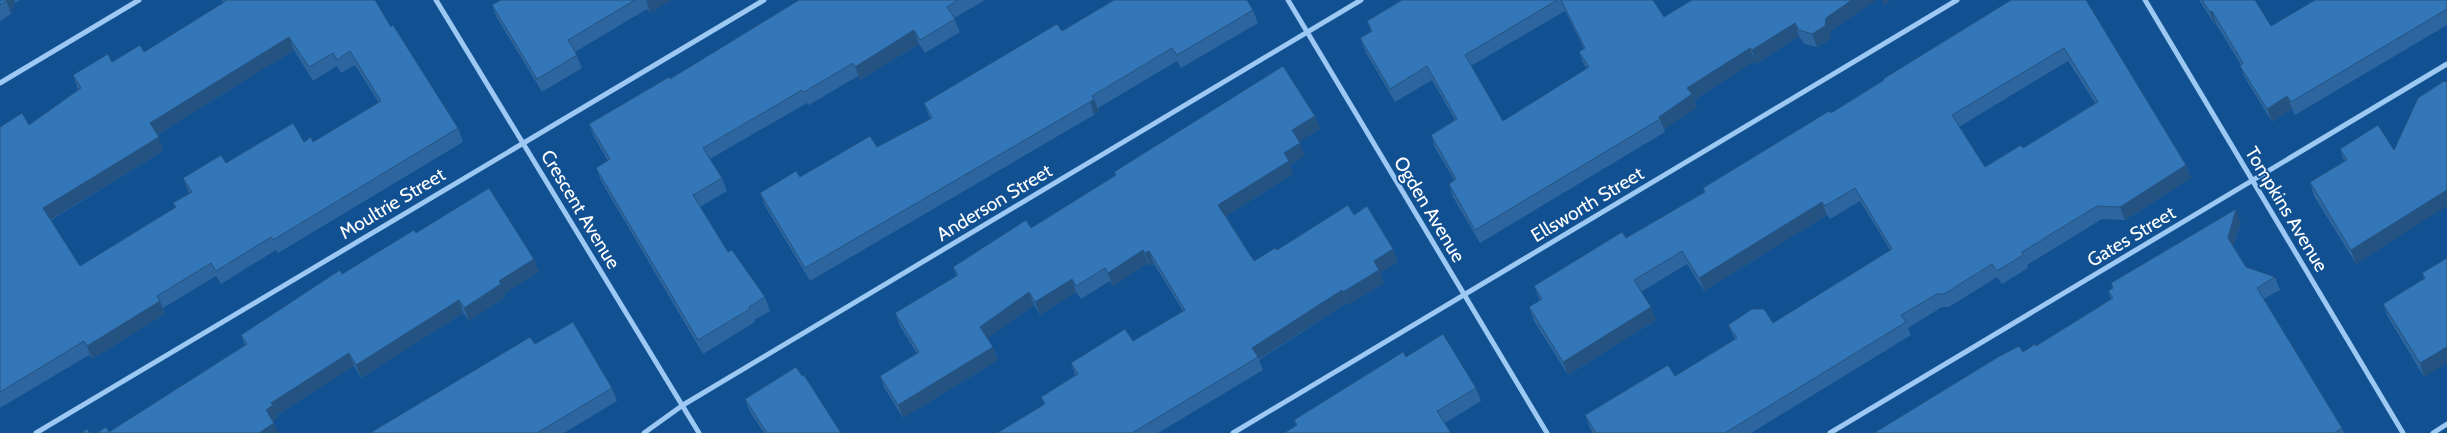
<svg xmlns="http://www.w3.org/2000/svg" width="2447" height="433" font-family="Cabin,sans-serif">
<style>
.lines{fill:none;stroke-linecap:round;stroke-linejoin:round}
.minor{stroke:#9cc8f3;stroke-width:5}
.wall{fill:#2d669f;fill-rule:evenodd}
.shaded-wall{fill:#245382}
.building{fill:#3477b9;stroke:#245382;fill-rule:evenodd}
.labels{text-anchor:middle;stroke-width:4;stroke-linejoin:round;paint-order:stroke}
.street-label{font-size:19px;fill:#fff;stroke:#115091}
</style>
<rect width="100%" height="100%" fill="#115091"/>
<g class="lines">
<!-- minor -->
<g class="minor">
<path d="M436 0 699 433"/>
<path d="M1288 0 1547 433"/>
<path d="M2145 0 2403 433"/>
<path d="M0 83 139 0"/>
<path d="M36 433 764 0"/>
<path d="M644 433 683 405 1361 0"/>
<path d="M1233 433 1957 0"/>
<path d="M1830 433 2447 64"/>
<path d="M2433 433 2447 424"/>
</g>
</g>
<!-- wall -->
<g class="wall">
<path d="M0 0H20L15 3 11 14 0 21Z"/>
<path d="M222 0H375L391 27 458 128 463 142 278 253 276 250 221 284 216 276 163 308 165 314 92 359 89 355 0 408V127L29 125 78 90 73 75 144 52 223 3ZM294 50 313 81 337 66 341 73 355 65 379 103 313 142H304L226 163 183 178 189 193 173 203 175 208 80 266 51 220 163 151 157 135Z"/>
<path d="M501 0H672L650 13 647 9 575 52 582 68 542 92 497 18 492 5Z"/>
<path d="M799 0H985L954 18 960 32 925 53 919 44 860 80 858 76 809 105 807 103 710 159 722 178 727 191 700 207 728 252 765 297 770 311 754 320 755 322 703 354 601 181 596 168 608 161 594 137 589 124 670 79Z"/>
<path d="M1402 0H1653L1664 17 1691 0 1831 31 1830 39 1817 47 1804 44 1799 36 1756 64 1755 61 1694 100 1697 108 1664 129 1665 132 1480 243 1453 197 1449 184 1454 180 1435 148 1431 135 1455 120 1432 80 1395 102 1365 51 1360 38 1371 32 1367 21ZM1565 11 1584 49 1579 52 1584 65 1587 68 1503 121 1471 66Z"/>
<path d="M2086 0 2186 165 2191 178 2125 220 2102 219 2027 265 2028 268 2002 284 1997 277 1949 307H1942L1908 328 1911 335 1751 433H1593L1590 428 1585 415 1675 376 1735 340 1728 325 1773 323 1890 250 1860 201 1830 219 1827 215 1704 291 1687 264 1641 292 1651 307 1656 320 1568 375 1534 321 1529 307 1540 301 1534 286 1626 238 1704 192 1703 188 1831 113ZM2068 61 2095 103 2023 148 1985 167 1959 127Z"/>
<path d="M2199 0H2255L2271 26 2447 0V25L2295 115 2292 109 2272 122 2245 78 2240 66 2241 65 2216 24 2215 25Z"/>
<path d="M1253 10 1258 23 1181 68 1177 61 1098 108 1099 112 1094 115 810 281 765 206 760 193 877 147 930 119 924 103 1062 31Z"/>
<path d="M1315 116 1320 129 1299 141 1305 156 1290 165 1293 174 1226 216 1254 261 1354 215 1393 249 1398 262 1380 273 1384 283 1348 305 1347 303 1259 360 1263 370 1158 433H997L1044 404 1041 397 1075 375 1071 363 1133 341 1183 311 1154 264 1150 266 1148 263 1113 286 1110 281 1081 299 1076 292 1040 315 1034 305 987 338 993 347 998 360 903 418 885 389 880 376 917 354 900 326 895 313 956 276 953 267 1031 228 1116 176 1114 172Z"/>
<path d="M2340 149 2394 150 2356 264 2314 196 2310 182 2344 161Z"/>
<path d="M2241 222 2233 247 2246 267 2275 277 2280 290 2264 299 2342 428 2344 433H1874L2023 352 2036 346 2111 299 2108 291 2113 289 2111 283Z"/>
<path d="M416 233 534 259 539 272 505 293 506 297 469 321 463 313 361 378 354 366 277 415 278 418 97 433 109 432 245 346 241 335 342 274Z"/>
<path d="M2447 258V363L2424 377 2388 317 2383 304 2424 279 2422 273Z"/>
<path d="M535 344 612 388 617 401 564 433H370Z"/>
<path d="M1406 357 1476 388 1481 401 1445 423 1296 426 1294 420Z"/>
<path d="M802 376 841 433H764L750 412 745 399Z"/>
</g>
<!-- shaded-wall -->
<g class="shaded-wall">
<path d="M7 0H14L15 3 11 14 6 1Z"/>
<path d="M646 0H672L650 13Z"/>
<path d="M1852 0H1876L1831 31 1830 39 1817 47 1812 34 1826 18Z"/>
<path d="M1882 0H1891L1884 5Z"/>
<path d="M2212 11 2216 24 2215 25 2210 12Z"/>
<path d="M1795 23 1799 36 1756 64 1752 50Z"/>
<path d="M914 30 919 44 860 80 855 67Z"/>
<path d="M289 37 294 50 155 136 150 123Z"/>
<path d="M1750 48 1755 61 1694 100 1697 108 1664 129 1659 117 1687 88Z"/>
<path d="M2287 96 2292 109 2272 122 2267 109Z"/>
<path d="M1094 99 1099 112 1094 115 1090 102Z"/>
<path d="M1315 116 1320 129 1297 143 1292 130Z"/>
<path d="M159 137 163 151 48 221 43 208Z"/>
<path d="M1300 143 1305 156 1290 165 1293 174 1223 218 1218 205 1284 153Z"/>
<path d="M2186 165 2191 178 2125 220 2120 207Z"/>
<path d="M2447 190V206L2356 264 2351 250Z"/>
<path d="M1822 202 1827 215 1704 291 1699 278Z"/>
<path d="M2236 209 2241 222 2232 251 2228 238Z"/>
<path d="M1393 249 1398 262 1380 273 1384 283 1348 305 1343 292 1374 261Z"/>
<path d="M1143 250 1148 263 1113 286 1108 273Z"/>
<path d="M1149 251 1154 264 1150 266 1145 253Z"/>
<path d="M534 259 539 272 505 293 506 297 469 321 464 308 499 281Z"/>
<path d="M1072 279 1076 292 1040 315 1035 302Z"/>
<path d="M1342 290 1347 303 1259 359 1252 348Z"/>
<path d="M1029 292 1034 305 985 340 980 327Z"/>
<path d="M459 300 463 313 361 378 356 365Z"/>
<path d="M160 301 165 314 92 359 87 346Z"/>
<path d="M1651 307 1656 320 1568 375 1563 362Z"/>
<path d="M993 347 998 360 903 418 898 405Z"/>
<path d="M2447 347V363L2424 377 2420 363Z"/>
<path d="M349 353 354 366 277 415 278 418 270 423 266 410 271 403Z"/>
<path d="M274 423 278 433H259Z"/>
</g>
<!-- building -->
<g class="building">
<path d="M0 0H7L6 1 0 5Z"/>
<path d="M225 0H375L391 27 393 25 458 128 273 240 271 237 216 271 211 263 157 296 160 301 87 346 84 341 0 392V127L22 113 29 125 81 88 73 75 108 54 112 62 140 45 144 52 226 1ZM289 37 309 67 333 53 337 60 350 51 381 101 313 142 311 137 304 142 293 123 226 163 221 155 183 178 192 192 173 203 176 207 80 266 43 208 159 137 150 123Z"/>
<path d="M501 0H635L568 40 577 55 537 79 492 5Z"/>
<path d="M799 0H958L947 7 955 19 920 40 914 30 855 67 853 63 804 92 802 90 703 148 722 178 693 195 728 252 732 250 765 297 749 307 750 309 698 340 596 168 610 159 589 124 669 77 670 79Z"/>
<path d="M1114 0H1247L1253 10 1177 55 1172 48 1092 96 1094 99 1090 102 805 268 760 193 796 171 800 177 870 136 877 147 932 118 924 103 1057 24 1062 31Z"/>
<path d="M1402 0H1557L1465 55 1503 121 1589 67 1579 52 1585 48 1561 0H1653L1664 17 1692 0H1852L1826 18 1825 26 1812 34 1799 30 1795 23 1752 50 1750 48 1687 88 1692 94 1659 117 1660 119 1475 230 1449 184 1456 179 1431 135 1457 119 1427 66 1390 89 1360 38 1372 31 1367 21Z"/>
<path d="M2011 0H2086L2186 165 2120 207 2097 206 2022 252 2023 255 1997 271 1992 264 1944 294H1937L1901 315 1906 322 1725 433H1596L1585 415 1668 365 1675 376 1737 338 1728 325 1752 309H1764L1773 323 1892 249 1855 188 1825 206 1822 202 1699 278 1682 251 1634 280 1651 307 1563 362 1529 307 1542 299 1534 286 1622 232 1626 238 1705 192 1703 188 1829 111 1831 113 1884 80 1883 79ZM2064 48 2098 102 2023 148 2021 145 1985 167 1952 115Z"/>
<path d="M2202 0H2255L2271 26 2315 0H2447V9L2291 102 2287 96 2267 109 2240 66 2243 63 2212 11 2210 12Z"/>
<path d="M1283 66 1315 116 1292 130 1300 143 1284 153 1289 161 1218 205 1254 261 1275 248 1277 250 1348 205 1354 215 1367 206 1393 249 1374 261 1379 270 1343 292 1342 290 1252 348 1258 357 1132 433H997L1045 404 1041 397 1078 374 1071 363 1125 329 1133 341 1185 310 1149 251 1145 253 1143 250 1108 273 1105 268 1076 286 1072 279 1035 302 1029 292 980 327 993 347 898 405 880 376 919 352 895 313 958 275 953 267 1026 220 1031 228 1116 175 1114 172Z"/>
<path d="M2444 81 2447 82V190L2351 250 2310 182 2347 160 2340 149 2378 125 2394 150 2418 98Z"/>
<path d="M489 188 534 259 499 281 501 284 464 308 459 300 356 365 349 353 271 403 273 405 266 410 274 423 259 433H97L106 427 109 432 247 344 241 335 340 270 342 274 414 230 416 233Z"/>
<path d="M2236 209 2228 238 2246 267 2275 277 2257 288 2342 428 2334 433H1874L1998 357 2019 346 2023 352 2035 344 2036 346 2113 298 2108 291 2113 288 2111 283Z"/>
<path d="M2447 258V347L2420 363 2383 304 2425 278 2422 273Z"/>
<path d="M573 322 612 388 537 433H370L530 337 535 344Z"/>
<path d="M1443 334 1476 388 1437 411 1451 433H1284L1297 425 1294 420 1403 352 1406 357Z"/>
<path d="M796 367 802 376 804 375 841 433H767L745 399Z"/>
<path d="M87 429 90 433H81Z"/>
</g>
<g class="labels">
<!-- street labels -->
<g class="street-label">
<text transform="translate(994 202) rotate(-31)" y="7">Anderson Street</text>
<text transform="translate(392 203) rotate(-31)" y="7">Moultrie Street</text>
<text transform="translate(1587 204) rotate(-31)" y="7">Ellsworth Street</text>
<text transform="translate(581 209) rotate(59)" y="7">Crescent Avenue</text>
<text transform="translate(1430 209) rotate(59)" y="7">Ogden Avenue</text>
<text transform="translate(2287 209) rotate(59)" y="7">Tompkins Avenue</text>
<text transform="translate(2131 236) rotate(-31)" y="7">Gates Street</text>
</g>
</g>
</svg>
